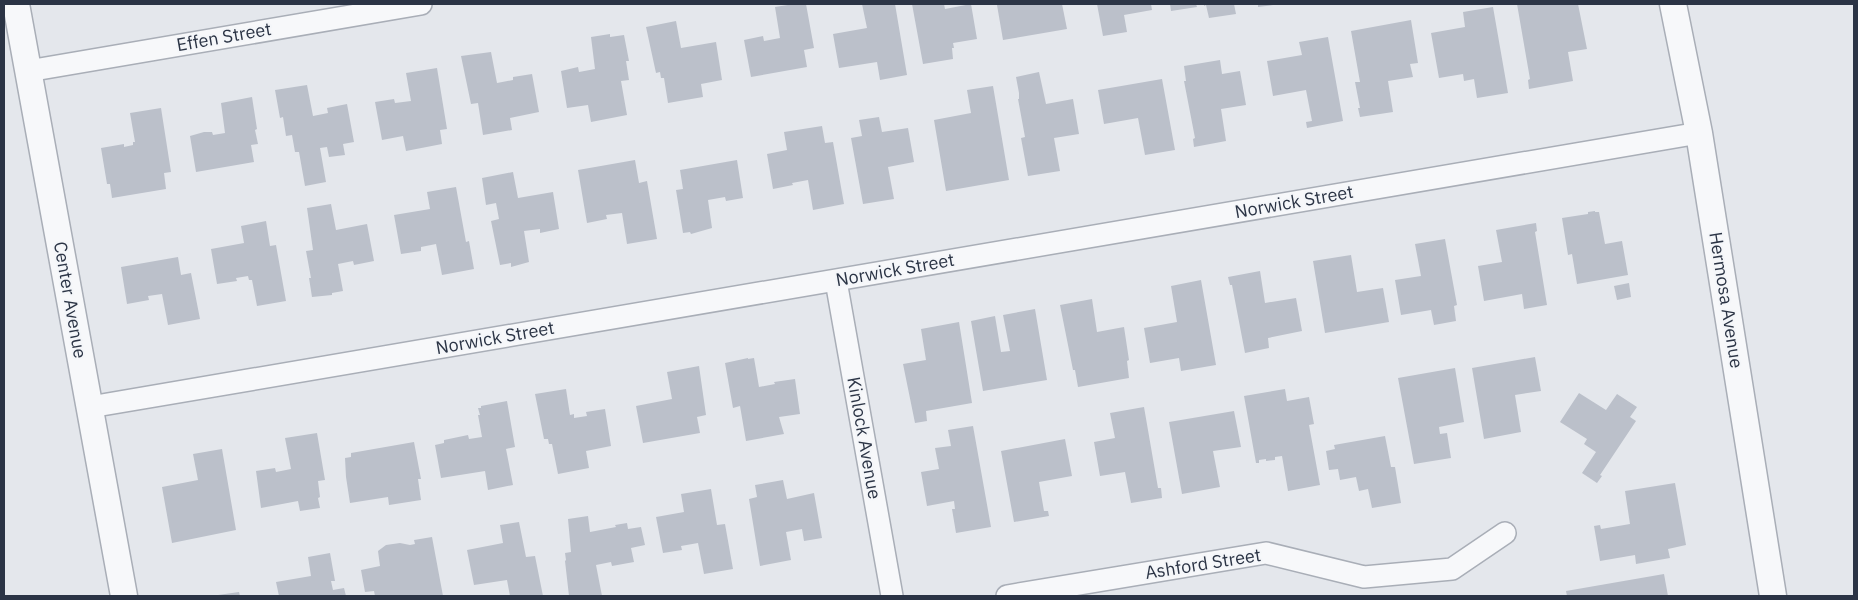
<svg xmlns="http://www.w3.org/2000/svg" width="1858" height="600" font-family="'IBM Plex Sans',sans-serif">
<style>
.building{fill:#bbc0ca}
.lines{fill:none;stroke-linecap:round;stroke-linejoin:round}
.minor-casing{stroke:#a9aeb7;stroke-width:24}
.tertiary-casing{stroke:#a9aeb7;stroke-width:29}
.minor{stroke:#f7f8fa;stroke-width:21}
.tertiary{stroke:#f7f8fa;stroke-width:26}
.labels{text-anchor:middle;stroke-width:4;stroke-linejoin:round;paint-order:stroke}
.street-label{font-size:18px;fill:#2b3445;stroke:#f4f6f9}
</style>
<rect width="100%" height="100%" fill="#e4e7ec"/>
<!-- building -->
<g class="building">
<path d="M794 4H806L814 48 804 50 807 67 751 77 744 40 763 36 764 41 780 38 775 7Z"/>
<path d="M862 4H895L907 75 880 80 877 62 839 68 833 34 867 28Z"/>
<path d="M912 4H944L945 9 971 4 977 39 953 43 954 48H952L953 59 923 64Z"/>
<path d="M1005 4H1062L1067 29 1003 40 997 5Z"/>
<path d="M1097 4H1151L1152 10 1124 15 1127 32 1103 36Z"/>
<path d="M1170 4H1196L1197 7 1171 11Z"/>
<path d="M1204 4H1234L1236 14 1209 18 1206 5 1204 6Z"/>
<path d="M1258 4H1273V5L1258 7Z"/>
<path d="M1517 4H1578L1587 49 1568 52 1573 81 1529 89 1528 80 1530 79Z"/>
<path d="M1493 7 1508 93 1477 98 1474 79 1464 81 1463 74 1439 78 1431 33 1465 27 1463 12Z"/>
<path d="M1411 20 1418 63 1410 64 1413 77 1388 81 1393 112 1360 117 1358 108H1360L1355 82H1360L1351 31Z"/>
<path d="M676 21 681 48 716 42 722 80 701 84 703 97 668 103 664 78H661L660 72 656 73 646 27Z"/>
<path d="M610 34V37L624 35 629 61H626L629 80 621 81 627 115 591 122 588 105 567 108 561 71 578 67 579 72 595 69 591 37Z"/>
<path d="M1328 37 1343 121 1307 128 1306 122 1312 121 1306 90 1273 96 1267 61 1302 55 1299 42Z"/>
<path d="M491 52 497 83 513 80V77L532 74 539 112 510 118 512 130 483 135 478 103 471 104 461 56Z"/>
<path d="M1220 60 1222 74 1240 71 1246 105 1221 109 1226 141 1194 147 1193 139 1195 138 1184 81H1186L1184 66Z"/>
<path d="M437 68 447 129 440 130 442 144 406 151 403 136 382 140 375 102 394 99 395 103 411 101 406 73Z"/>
<path d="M1039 72 1046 104 1073 99 1079 134 1054 138 1060 171 1028 176 1021 138 1025 137 1018 99H1019V93L1016 77Z"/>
<path d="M1162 79 1175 150 1145 155 1138 118 1104 124 1098 90Z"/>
<path d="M307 85 313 116 328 113 327 108 347 104 354 142 343 144 345 155 329 157 327 147 320 148 326 182 305 186 299 152H295L292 135 286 136 283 117 280 118 275 90Z"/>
<path d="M993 86 1009 180 946 191 934 120 971 113 967 90Z"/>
<path d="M252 97 257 129 255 130 258 144 251 145 254 162 196 172 190 136 204 132H212L213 135 225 133 221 103Z"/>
<path d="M161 108 171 172 164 173 166 189 112 198 110 184H107L101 148 124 144V147L133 145V142H135L130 113Z"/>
<path d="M879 117 882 132 908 128 914 162 888 167 894 199 863 204 851 138 862 136 859 120Z"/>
<path d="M822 126 825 143 833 142 844 204 813 210 808 180 792 183 793 185 773 189 767 154 787 150 784 132Z"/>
<path d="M635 160 639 183 647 181 657 239 627 244 622 213 606 215 607 219 587 223 578 170Z"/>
<path d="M737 160 743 198 726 201 725 197 708 200 712 228 691 234 690 232 683 233 676 190 683 189 680 170Z"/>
<path d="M513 172 518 198 553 192 559 229 540 233V229L524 231 529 262 511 267V263L500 265 491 221 499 219 496 203 486 205 482 178Z"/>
<path d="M456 187 466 242 469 241 474 269 442 275 436 244 421 247V251L401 254 394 215 430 209 427 192Z"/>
<path d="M331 204 336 230 367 224 374 261 354 265 353 261 338 264 343 291 332 293V295L312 297 309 278H311L306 251 313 250 307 208Z"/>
<path d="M1595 211V212H1599L1605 244 1622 241 1628 275 1577 284 1572 254 1568 255 1562 218 1588 214V212Z"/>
<path d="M266 221 270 246 276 245 286 301 257 306 252 280H249L248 276 236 278 237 281 217 284 211 249 244 243 241 226Z"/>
<path d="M1536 223 1537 231 1535 232 1547 305 1524 309 1522 294 1484 301 1478 266 1502 262 1496 230Z"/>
<path d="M1445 239 1457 305 1454 306 1456 321 1434 325 1431 310 1401 315 1395 280 1421 276 1415 244Z"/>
<path d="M1351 255 1357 292 1383 288 1389 322 1325 333 1313 261Z"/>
<path d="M178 257 181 275 191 273 200 319 168 325 162 294 148 296 149 300 127 304 121 267Z"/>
<path d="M1260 271 1265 303 1296 298 1302 331 1268 338 1269 348 1245 353 1232 285H1230L1228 277Z"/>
<path d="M1201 280 1216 365 1181 371 1179 358 1150 363 1144 328 1177 322 1171 286Z"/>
<path d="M1629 283 1631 297 1617 300 1614 286Z"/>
<path d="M1092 299 1097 332 1124 327 1129 360 1127 361 1129 378 1078 387 1075 370H1073L1060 305Z"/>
<path d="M1035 309 1047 380 983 391 971 321 995 316 1001 352 1010 351 1003 315Z"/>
<path d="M959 322 972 403 926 411 927 421 915 423 903 364 926 360 921 329Z"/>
<path d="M1535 357 1541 391 1515 395 1521 432 1484 439 1472 368Z"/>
<path d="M748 358V359L754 358 759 387 775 384 774 382 795 379 800 414 779 417 784 434 746 441 740 406 733 408 725 363Z"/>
<path d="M699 366 706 415 697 417 700 433 643 443 636 406 672 399 667 372Z"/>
<path d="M1455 368 1464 422 1439 427 1440 434 1447 433 1451 458 1414 464 1398 378Z"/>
<path d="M566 389 570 415 574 414V418L587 416 586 412 605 409 611 446 586 451 589 468 558 474 552 444H549L548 439H544L535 394Z"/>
<path d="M1285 389 1287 401 1309 397 1314 424 1309 425 1320 485 1288 491 1282 456 1275 457V460L1266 461V459L1259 460V463H1256L1244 396Z"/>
<path d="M1579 393 1606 410 1617 394 1637 407 1630 417 1636 421 1600 475 1602 476 1597 483 1582 473 1596 452 1584 444 1587 439 1560 422Z"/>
<path d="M507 401 515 447 506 449 513 485 488 490 485 471 441 478 435 445 444 443V440L468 435 469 439 482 437 478 415H480L478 408H481V406Z"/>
<path d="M1144 407 1158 488H1161L1162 498 1131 503 1125 472 1100 476 1094 442 1115 438 1110 413Z"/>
<path d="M1234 411 1241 447 1213 451 1220 487 1182 494 1169 422Z"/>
<path d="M973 426 991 527 956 533 952 509H955L954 501 927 506 921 472 939 469 935 448 951 446 948 430Z"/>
<path d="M317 433 325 480 318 481 320 497 318 498 320 508 300 511 298 501 261 508 256 471 275 468 276 472 291 469 285 438Z"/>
<path d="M1385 436 1391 467H1395L1401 503 1372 508 1368 489 1359 491 1356 477 1340 480 1338 469 1329 470 1326 451 1335 449 1334 445Z"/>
<path d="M1065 439 1072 476 1039 482 1044 511H1048L1049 516 1014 522 1001 451Z"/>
<path d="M414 442 421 479H418L421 500 389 505 388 497 350 503 346 477 345 458 351 457V453Z"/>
<path d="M222 449 236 530 172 543 162 487 198 480 193 454Z"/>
<path d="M783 480 787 499 814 493 822 538 804 541 802 529 786 532 791 560 760 566 749 499 757 497 755 485Z"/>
<path d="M1675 483 1686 545 1668 549 1670 558 1636 564 1635 555 1600 561 1594 526 1600 525 1601 529 1630 524 1625 491Z"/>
<path d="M711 489 717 525 725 524 733 569 704 574 698 543 681 546 682 550 663 553 656 517 684 512 681 494Z"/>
<path d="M588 516 590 532 616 527 615 525 627 523 628 529 641 527 645 545 631 548 634 562 612 566 611 562 596 565 602 596H569L565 561 566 560 565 553 571 552 568 519Z"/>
<path d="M519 522 526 557 535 556 543 596H510L507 580 474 585 467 550 503 543 500 525Z"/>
<path d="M432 537 443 596H375L374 591 365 592 361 570 380 566 378 551 386 545 400 543 410 545 415 544 414 540Z"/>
<path d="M330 553 335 581H331L333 590 344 588 346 596H279L276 582 311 576 308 557Z"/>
<path d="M1664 574 1668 596H1567L1566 591Z"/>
<path d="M239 592 240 596H218V595Z"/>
</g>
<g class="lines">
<!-- minor casing -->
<g class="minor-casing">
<g id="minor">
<path d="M28 71 421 4"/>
<path d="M836 281 892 596"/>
<path d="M90 407 1699 133"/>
<path d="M1007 596 1266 553 1364 577 1452 569 1505 533"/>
</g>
</g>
<!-- tertiary casing -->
<g class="tertiary-casing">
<g id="tertiary">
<path d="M16 4 124 596"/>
<path d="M1673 4 1699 133 1773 596"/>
</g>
</g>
<!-- minor -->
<use href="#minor" class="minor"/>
<!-- tertiary -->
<use href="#tertiary" class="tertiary"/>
</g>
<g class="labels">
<!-- street labels -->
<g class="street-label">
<text transform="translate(224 37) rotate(-10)" y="6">Effen Street</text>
<text transform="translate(1294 202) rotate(-10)" y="6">Norwick Street</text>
<text transform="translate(895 270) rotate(-10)" y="6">Norwick Street</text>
<text transform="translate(70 300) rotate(80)" y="6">Center Avenue</text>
<text transform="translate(1726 300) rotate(81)" y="6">Hermosa Avenue</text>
<text transform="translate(495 338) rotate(-10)" y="6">Norwick Street</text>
<text transform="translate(864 438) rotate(80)" y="6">Kinlock Avenue</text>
<text transform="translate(1203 564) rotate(-9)" y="6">Ashford Street</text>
</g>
</g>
<!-- border -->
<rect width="1858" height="600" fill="none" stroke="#2b3445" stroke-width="10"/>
</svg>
